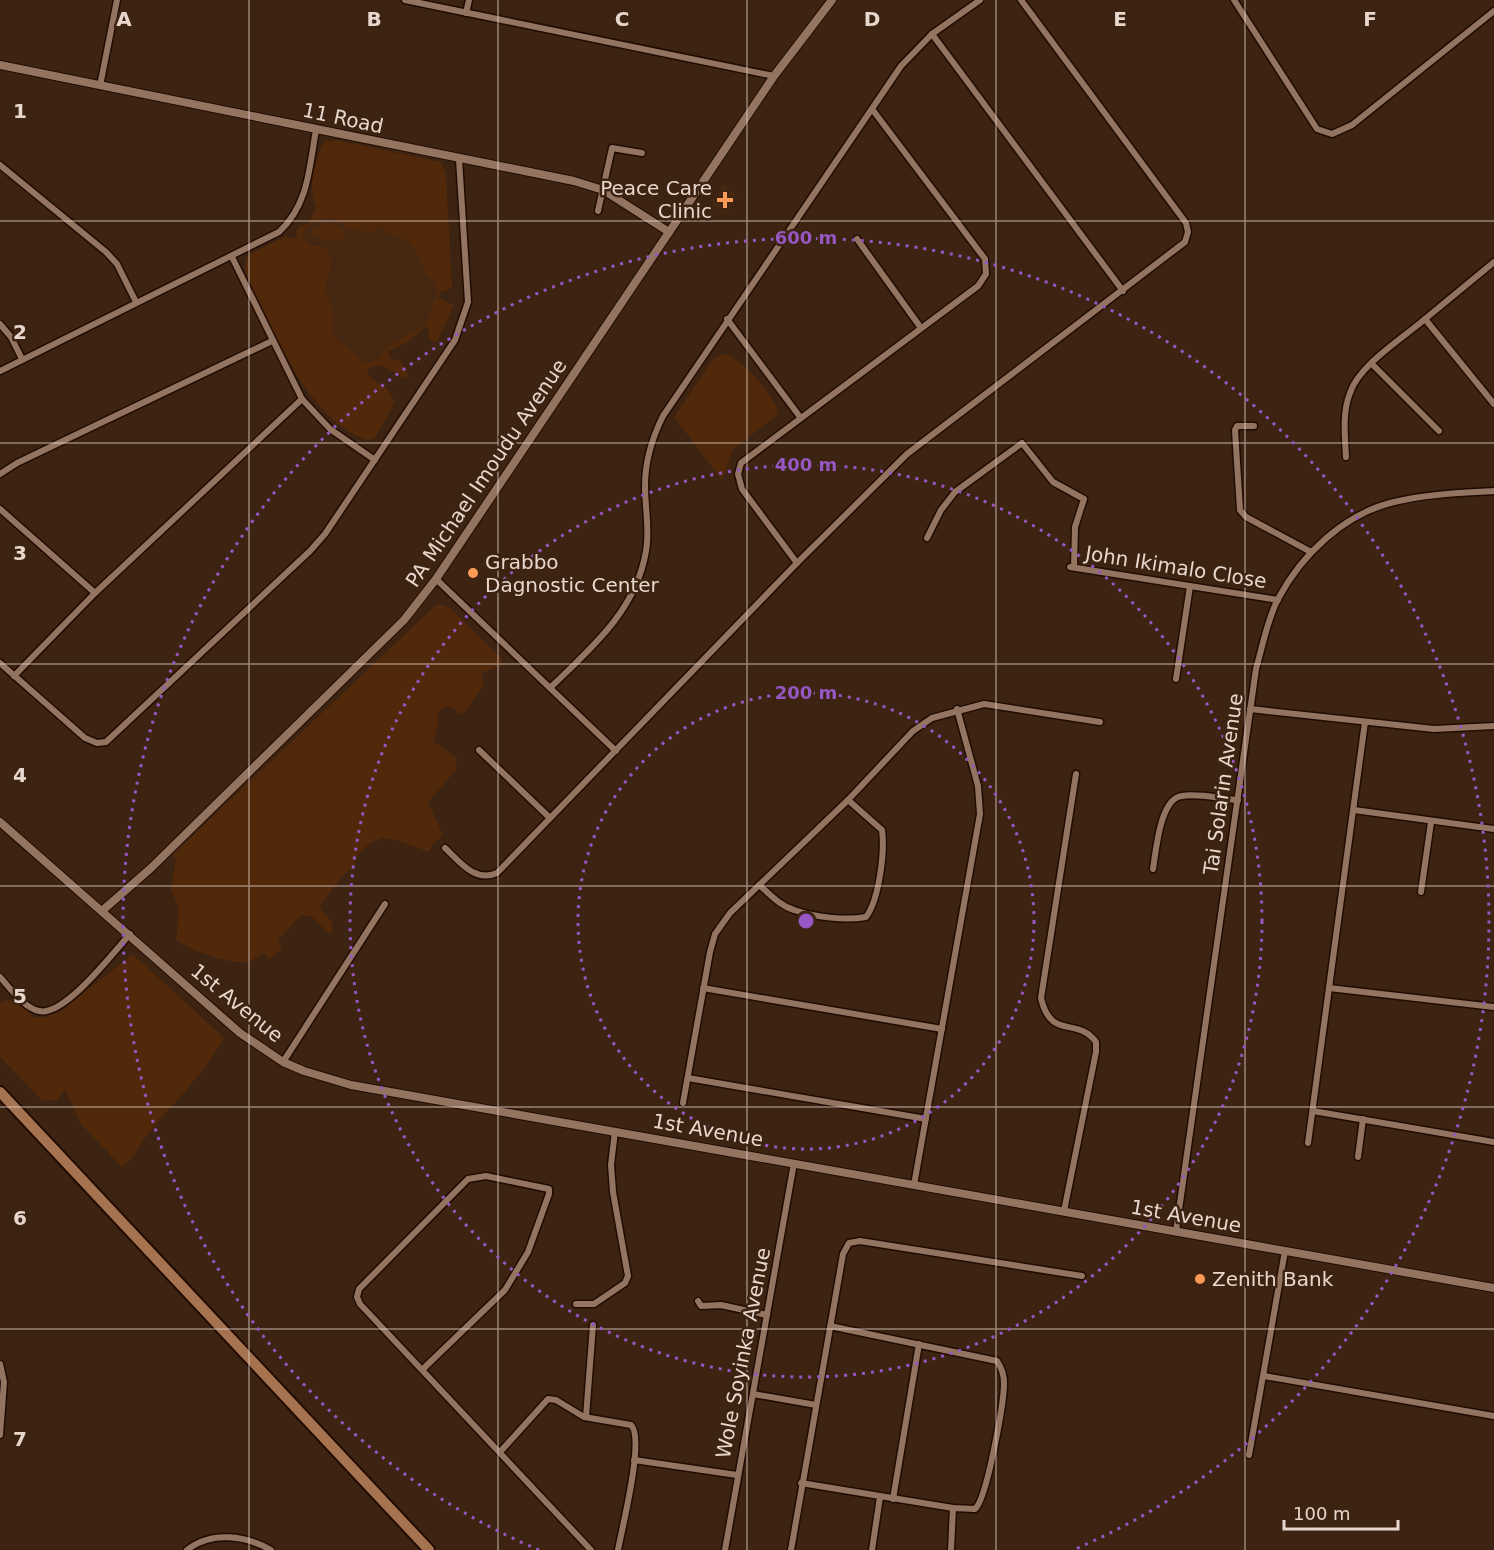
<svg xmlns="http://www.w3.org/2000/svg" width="1494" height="1550" font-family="'DejaVu Sans',sans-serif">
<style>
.built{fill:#462812}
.green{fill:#51290a;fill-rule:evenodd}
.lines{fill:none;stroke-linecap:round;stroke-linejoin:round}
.minor-casing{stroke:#220b00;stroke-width:9}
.tertiary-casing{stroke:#220b00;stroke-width:10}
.primary-casing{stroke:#220b00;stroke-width:14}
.minor{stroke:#927461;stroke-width:6}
.tertiary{stroke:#927461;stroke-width:8}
.primary{stroke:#a67351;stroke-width:10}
.grid{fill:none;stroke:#e8d7cd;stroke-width:1.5;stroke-opacity:0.55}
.ring{fill:none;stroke:#9657c2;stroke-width:3;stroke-dasharray:3 6}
.poi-dot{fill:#fe9c57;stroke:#3c2312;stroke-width:2}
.labels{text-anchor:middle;stroke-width:5;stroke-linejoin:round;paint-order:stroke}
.street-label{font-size:20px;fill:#e8d7cd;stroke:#3c2312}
.poi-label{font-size:20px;fill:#e8d7cd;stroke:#3c2312;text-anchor:start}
.grid-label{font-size:20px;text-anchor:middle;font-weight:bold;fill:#e8d7cd;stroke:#3c2312;stroke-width:5;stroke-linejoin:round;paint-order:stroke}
.centre{fill:#9657c2;stroke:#3c2312;stroke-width:3}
.ring-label{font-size:18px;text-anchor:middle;font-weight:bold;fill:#9657c2;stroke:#3c2312;stroke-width:5;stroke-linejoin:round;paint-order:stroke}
</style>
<rect width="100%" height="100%" fill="#3c2312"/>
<!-- built -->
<g class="built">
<path d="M724 184 738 196 726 214 711 204Z"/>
<path d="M332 218 350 230 377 232V228L382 224 385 233 402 236 414 248 427 275 433 277 438 291 428 322 387 348 379 359 366 364 332 336V305L325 293 332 272 329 261 314 242H307L301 233V231L312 222Z"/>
</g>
<!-- green -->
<g class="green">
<path d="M335 140 441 162 446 174 452 288 441 292 438 298 454 305 437 342 430 341 428 329 425 327 408 342 388 351 391 359 400 360 409 377H403L381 365 368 368 369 376 389 391 395 402 375 438 367 440C305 418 273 327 245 272V264L248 255 286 236 293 239 297 237 296 231 300 226 309 223 316 207C316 203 313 201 313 197 309 181 317 156 324 142ZM332 218 350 230 377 232V228L382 224 385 233C413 237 416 252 427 276L433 278 438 291 428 322 387 348 379 359 366 364 333 336 332 305 325 292 332 266 328 264 332 259C326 242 317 249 307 242 304 239 304 236 301 233L312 222Z"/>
<path d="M325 223 334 224 344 233V238C330 243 322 241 310 232Z"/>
<path d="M724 354C741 357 774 395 778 412L774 418 733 449 722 480 674 417 713 359Z"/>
<path d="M436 605H443L451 609 502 659V665L484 672 481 678 485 683 465 712 459 714 454 708 446 706 438 712V724L433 741 457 758 456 770 428 802 443 835 432 845 429 852 397 840 381 838 369 844 356 857 353 868 343 875 319 907 332 922 333 930 330 934 311 916 301 915 278 940 282 948 269 960 264 953C258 955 253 961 247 962 230 965 190 950 176 940L179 909 171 889 176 859 172 855Z"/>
<path d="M133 954 224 1038C204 1075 171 1104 145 1138 137 1149 134 1159 122 1167L81 1124 65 1089 57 1100 43 1101 0 1057V1004L4 1001H18L33 1017 43 1018 61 1011Z"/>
</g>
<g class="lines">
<!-- minor casing -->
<g class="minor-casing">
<g id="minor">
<path d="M405 0 774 76"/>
<path d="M1234 0 1317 129 1332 134 1352 125 1494 11"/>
<path d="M466 13 469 0"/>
<path d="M932 34 1123 291"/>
<path d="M100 86 117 0"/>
<path d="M0 165 106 252 117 264 136 302"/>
<path d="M598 211 612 148 642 153"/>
<path d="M857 239 921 328"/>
<path d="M232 257 302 399 330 429 375 460"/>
<path d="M1494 262 1425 319 1494 404"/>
<path d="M727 319 800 417"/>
<path d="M0 324 11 337 22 359"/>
<path d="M1372 364 1439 431"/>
<path d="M0 371 279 232C309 204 309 168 316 130"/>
<path d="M1254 426H1237L1235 430 1240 510 1246 517 1311 552"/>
<path d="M1346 457C1345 436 1342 413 1350 393 1359 365 1403 338 1425 319"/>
<path d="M0 474 17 463 272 341"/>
<path d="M0 509 95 593"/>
<path d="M927 538 941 510 955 492 1022 443 1053 482 1084 499 1075 527 1074 567"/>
<path d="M797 563 742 489 738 474 741 463 978 286 986 274 985 259 872 109"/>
<path d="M1070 567 1278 600"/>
<path d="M436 579 616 751"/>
<path d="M0 663 85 738 97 743 106 742 310 551 325 534 455 340 468 302 459 159"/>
<path d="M14 676 95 593 302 399"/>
<path d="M1176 679 1190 586"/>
<path d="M550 688C591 648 636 611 646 551 650 530 645 508 645 486 645 461 652 438 663 416L901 66 932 34 980 0"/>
<path d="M1250 709 1434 729 1494 726"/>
<path d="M479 750 550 818"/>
<path d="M1354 810 1494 829"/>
<path d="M445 848C460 862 475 883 497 873L797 563 907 454 1185 242 1188 232 1186 223 1021 0"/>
<path d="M1153 869C1156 851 1160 798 1182 796 1199 793 1220 799 1238 800"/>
<path d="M759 885C770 894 780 906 794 910 815 917 845 921 866 917 879 900 885 852 882 830L848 800"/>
<path d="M1421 892 1431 822"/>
<path d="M0 977C10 988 24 1008 39 1011 64 1017 113 953 130 934"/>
<path d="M703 988 942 1029"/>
<path d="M1329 988 1494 1007"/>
<path d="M283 1062 385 904"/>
<path d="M688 1078 926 1119"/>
<path d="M683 1103 710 952 715 934 730 913 848 800 913 731 932 718 984 704 1100 722"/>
<path d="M1313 1111 1494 1142"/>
<path d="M1308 1143 1365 722"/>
<path d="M1358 1157 1363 1119"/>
<path d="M914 1185 980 814 978 786 957 709"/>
<path d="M1064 1211 1096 1052V1042C1077 1016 1051 1041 1041 998L1076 774"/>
<path d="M1176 1231 1256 669C1263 645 1267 620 1278 599 1302 554 1344 514 1394 502 1426 494 1461 493 1494 491"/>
<path d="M698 1301 701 1306 721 1305 767 1315"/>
<path d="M576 1304H594L625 1283 628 1276 613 1192 611 1165 615 1131"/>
<path d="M0 1364 4 1382 0 1435"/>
<path d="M424 1368 505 1290 528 1252 549 1194V1189L486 1176 468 1179 359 1289 357 1297 360 1304 591 1550"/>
<path d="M1264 1376 1494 1416"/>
<path d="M753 1394 816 1405"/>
<path d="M586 1417 593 1325"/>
<path d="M500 1452 548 1399 556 1400 584 1417 631 1425C645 1438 622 1528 618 1550"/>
<path d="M1249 1455 1285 1251"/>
<path d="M634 1460 737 1475"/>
<path d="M801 1483 953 1508 975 1509C987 1499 1004 1402 1004 1383 1004 1375 1001 1367 997 1361L830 1326"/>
<path d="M893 1499 919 1344"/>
<path d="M187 1550C212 1530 246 1536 271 1550"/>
<path d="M725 1550 794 1163"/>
<path d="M791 1550 843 1254 849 1243 860 1241 1082 1276"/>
<path d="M872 1550 880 1497"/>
<path d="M951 1550 953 1508"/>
</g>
</g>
<!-- tertiary casing -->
<g class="tertiary-casing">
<g id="tertiary">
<path d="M0 65 574 181 603 190 669 232"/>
<path d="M0 822 240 1033 283 1062 304 1071 351 1085 1494 1288"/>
<path d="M103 910 151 868 404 620 436 579 774 76 832 0"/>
</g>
</g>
<!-- primary casing -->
<g class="primary-casing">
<path id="primary" d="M0 1092 429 1550"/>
</g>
<!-- minor -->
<use href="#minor" class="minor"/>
<!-- tertiary -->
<use href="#tertiary" class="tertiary"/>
<!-- primary -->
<use href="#primary" class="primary"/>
</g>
<!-- grid -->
<path class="grid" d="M249 0V1550M498 0V1550M747 0V1550M996 0V1550M1245 0V1550M0 221H1494M0 443H1494M0 664H1494M0 886H1494M0 1107H1494M0 1329H1494"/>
<!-- distance rings -->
<g class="ring">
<circle cx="806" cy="921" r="228"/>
<circle cx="806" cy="921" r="456"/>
<path d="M539 1550A683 683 0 1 1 1073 1550"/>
</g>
<!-- markers -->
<g class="poi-dot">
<path d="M722 191h6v6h6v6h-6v6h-6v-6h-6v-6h6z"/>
<circle cx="473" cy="573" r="6"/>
<circle cx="1200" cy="1279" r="6"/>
</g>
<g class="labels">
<!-- street labels -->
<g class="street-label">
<text transform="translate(343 118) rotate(12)" y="7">11 Road</text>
<text transform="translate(486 473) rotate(-56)" y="7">PA Michael Imoudu Avenue</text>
<text transform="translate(1176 567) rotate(9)" y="7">John Ikimalo Close</text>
<text transform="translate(1223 784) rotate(-82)" y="7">Tai Solarin Avenue</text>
<text transform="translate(237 1003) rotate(39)" y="7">1st Avenue</text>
<text transform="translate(708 1130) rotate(10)" y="7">1st Avenue</text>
<text transform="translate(1186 1216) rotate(10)" y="7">1st Avenue</text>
<text transform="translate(743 1353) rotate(-79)" y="7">Wole Soyinka Avenue</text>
</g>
<!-- poi labels -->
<g class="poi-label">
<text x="712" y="195" text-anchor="end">Peace Care<tspan x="712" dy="23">Clinic</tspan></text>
<text x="485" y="569">Grabbo<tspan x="485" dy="23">Dagnostic Center</tspan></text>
<text x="1212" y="1286">Zenith Bank</text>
</g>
</g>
<g class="grid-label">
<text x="124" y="26">A</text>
<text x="374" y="26">B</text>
<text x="622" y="26">C</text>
<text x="872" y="26">D</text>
<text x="1120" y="26">E</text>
<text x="1370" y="26">F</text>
<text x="20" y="118">1</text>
<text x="20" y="339">2</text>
<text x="20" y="560">3</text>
<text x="20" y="782">4</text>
<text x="20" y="1003">5</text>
<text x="20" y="1225">6</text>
<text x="20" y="1446">7</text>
</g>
<circle cx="806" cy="921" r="9" class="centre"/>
<g class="ring-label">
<text x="806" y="244">600 m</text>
<text x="806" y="471">400 m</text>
<text x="806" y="699">200 m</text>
</g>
<!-- scale -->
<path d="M1284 1520v9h114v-9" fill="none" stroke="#e8d7cd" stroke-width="3"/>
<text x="1293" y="1520" font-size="18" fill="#e8d7cd" stroke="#3c2312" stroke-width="4.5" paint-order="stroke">100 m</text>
</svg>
